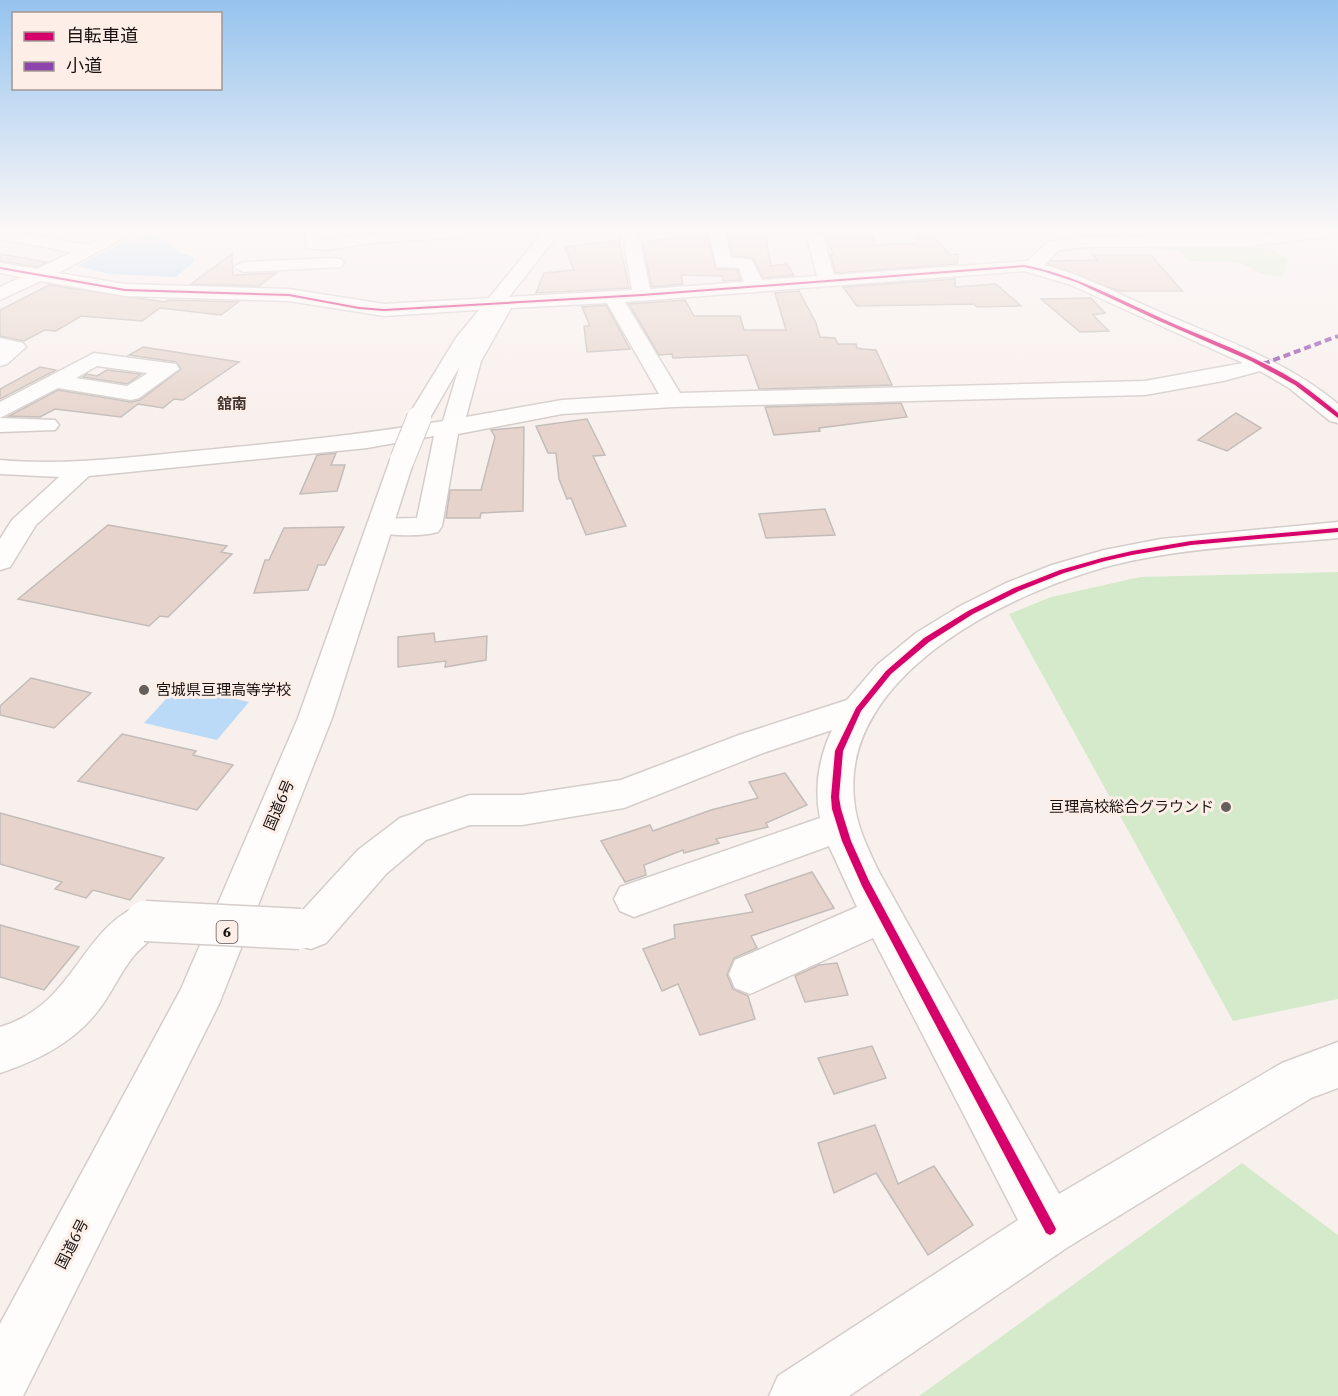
<svg xmlns="http://www.w3.org/2000/svg" width="1338" height="1396" font-family="'Roboto Serif','Noto Sans JP',serif">
<style>
.green{fill:#d5eaca}
.water{fill:#badaf7}
.building{fill:#e6d4cc;stroke:#c3bcb9;stroke-width:1.5}
.lines{fill:none;stroke-linecap:round;stroke-linejoin:round}
.minor-casing{stroke:#d4cdca;stroke-width:3}
.highway-casing{stroke:#d4cdca;stroke-width:3}
.minor{fill:#fefdfc;fill-rule:evenodd}
.highway{fill:#fefdfc;fill-rule:evenodd}
.minor-bridge-casing{stroke:#d4cdca;stroke-width:43;stroke-linecap:butt}
.highway-bridge-casing{stroke:#d4cdca;stroke-width:26;stroke-linecap:butt}
.minor-bridge{stroke:#fefdfc;stroke-width:40}
.highway-bridge{stroke:#fefdfc;stroke-width:24}
.quiet-far1{stroke:#8e44ad;stroke-width:4;stroke-dasharray:7 4;stroke-linecap:butt}
.quiet{stroke:#8e44ad;stroke-width:4.5;stroke-dasharray:9 4.5;stroke-linecap:butt}
.cycleway-casing{stroke:#fdefe8;stroke-width:3}
.cycleway{fill:#d6006c;fill-rule:evenodd}
.poi-dot{fill:#66605d;stroke:#fdefe8;stroke-width:2}
.labels{text-anchor:middle;stroke-width:6;stroke-linejoin:round;paint-order:stroke}
.shield{fill:#fdefe8;stroke:#5d5451;stroke-width:1.5}
.shield-label{font-size:14px;font-weight:bold;fill:#181210}
.far-quarter-label{font-size:15px;font-weight:bold;fill:#433630;stroke:#fdefe8}
.poi-label{font-size:15px;fill:#181210;stroke:#fdefe8;text-anchor:start}
.street-label{font-size:15px;fill:#181210;stroke:#fdefe8}
</style>
<rect width="100%" height="100%" fill="#f8f0ed"/>
<!-- green -->
<g class="green">
<path d="M1124 232H1245L1288 260 1282 277 1261 274 1239 262 1188 261 1180 251 1135 247Z"/>
<path d="M1338 572V999L1233 1021 1009 614 1051 597 1140 577Z"/>
<path d="M1242 1163 1338 1235V1396H919Z"/>
</g>
<!-- water -->
<g class="water">
<path d="M150 235 165 239 178 252 194 257V262L176 277 110 274 77 266 127 240Z"/>
<path d="M178 686 249 702 217 740 144 723Z"/>
</g>
<!-- building -->
<g class="building">
<path d="M692 232H707L716 269 737 270 741 280 723 281V276L681 275 683 284 652 287 642 242 692 236Z"/>
<path d="M727 232H765L771 266 787 264 794 275 763 278 753 258 733 256Z"/>
<path d="M819 232H871L875 245 916 243 917 233 932 234 950 255 958 254 957 264 836 273 830 255 833 254 825 236Z"/>
<path d="M619 240 629 288 536 293 544 273 574 270 565 247Z"/>
<path d="M0 254 47 262 37 267 0 261Z"/>
<path d="M232 254 233 275 276 273 259 286 191 284Z"/>
<path d="M1092 255H1151L1182 291H1118L1048 264 1051 261 1097 260Z"/>
<path d="M955 279V287L996 284 1021 306 977 307 974 304 857 306 843 287Z"/>
<path d="M49 285 165 302 169 300 238 302 221 315 160 308 142 321 81 316 56 331 45 330 24 341 0 336V310Z"/>
<path d="M799 291 816 323 820 337 835 338 838 344H856L857 348 863 349 876 350 892 385 759 389 747 355 673 358 672 354 659 355 629 304 685 300 694 316H740L744 330H786L775 293Z"/>
<path d="M1091 298 1105 313 1093 315 1109 331 1080 332 1041 299Z"/>
<path d="M606 305 630 349 587 352 584 326H590L582 307Z"/>
<path d="M143 347 239 362 183 400 174 399 163 408 138 404 121 417 55 409 40 417 9 416 58 390 131 402 140 400 181 369 176 362 129 355Z"/>
<path d="M40 367 56 370 0 399V389Z"/>
<path d="M107 370 141 374 127 384 83 377 87 374 97 376Z"/>
<path d="M901 403 907 417 819 428 820 431 774 435 765 407Z"/>
<path d="M1236 413 1261 428 1227 451 1198 440Z"/>
<path d="M587 419 605 455 593 456 626 526 586 535 571 498 567 499 559 479 556 453H548L536 426Z"/>
<path d="M524 427 523 511 481 513 480 518H446L450 490H481L495 437 491 430Z"/>
<path d="M336 453 331 465H345L337 491 300 494 317 455Z"/>
<path d="M825 509 835 535 766 538 759 514Z"/>
<path d="M108 525 227 546 221 552 232 554 168 617 160 616 149 626 18 599Z"/>
<path d="M344 527 325 565H318L308 590 254 593 265 560H269L284 528Z"/>
<path d="M434 633 435 642 487 636 486 660 445 667 446 661 398 667V637Z"/>
<path d="M31 678 91 693 54 728 0 715V706Z"/>
<path d="M122 734 196 751 193 755 233 765 197 810 78 781Z"/>
<path d="M785 773 807 805 766 823 768 827 716 839 719 843 684 853 683 850 644 865 646 875 625 882 601 841 650 825 653 831 711 810 758 798 749 782Z"/>
<path d="M0 813 164 858 130 900 93 890 86 898 55 889 62 882 0 864Z"/>
<path d="M812 872 834 908 751 936 757 948 734 958 727 975 733 989 748 996 755 1019 700 1035 678 984 662 991 643 949 675 938 674 925 753 912 745 895Z"/>
<path d="M0 925 79 947 44 990 0 977Z"/>
<path d="M837 963 848 995 805 1002 795 976 819 965Z"/>
<path d="M872 1046 886 1078 834 1094 818 1058Z"/>
<path d="M875 1125 898 1184 934 1166 973 1225 928 1255 876 1173 834 1193 818 1143Z"/>
</g>
<g class="lines">
<!-- minor casing -->
<g class="minor-casing">
<g id="minor">
<path d="M0 232H15L88 245 115 232H135L58 273 125 284 289 289 384 304 632 290 624 242 618 232H634L640 242 650 289 744 282 739 268 717 267 709 232H725L731 258 751 259 762 280 817 276 807 237 815 232 823 237 834 275 1027 261 1048 242 1084 237 1250 236 1285 232H1332L1324 237 1250 246 1084 247 1059 250 1044 265C1087 276 1126 298 1167 315 1227 341 1288 362 1338 404V423L1330 421 1289 388 1260 371 1223 381 1145 395 673 407 562 414 458 434 442 526 438 532C419 537 391 536 372 531L368 525 372 519 417 518 434 436 367 448 89 476 36 525 10 567 0 570V539L12 520 59 477 0 474V460C65 466 130 457 195 451 278 443 361 435 443 421L461 361 491 309 384 316 289 301 125 296 41 281 0 300V287L21 277 0 273V263L37 269 72 252 0 239ZM1024 271 1071 285 1243 363 1145 381 680 393 625 302ZM607 303 659 394 562 400 466 417 481 361 511 308Z"/>
<path d="M305 232H321V240H328L389 232H470L462 237 369 243 328 250 307 248Z"/>
<path d="M335 258 341 259 344 263 341 267 243 272 234 267 243 262Z"/>
<path d="M0 338 23 343 26 347 7 364 0 366Z"/>
<path d="M94 353 168 363 176 364 179 369 139 398 131 400 58 388 0 418V402ZM97 366 148 373 127 386 76 378Z"/>
<path d="M0 418 55 420 59 425 55 430 0 432Z"/>
<path d="M1338 522V538C1263 545 1186 547 1113 565 1012 591 841 674 854 799 856 825 868 849 879 872L1059 1194 1282 1063 1338 1042V1088L1311 1098 1068 1247 849 1396H769L778 1376 1018 1220 873 938 750 994 735 988 729 974 735 960 857 907 829 846 634 917 620 911 614 899 620 887 820 818C814 788 819 757 832 730L763 753 624 808 522 825H470L426 840 386 874 326 943 311 949 285 942 279 929 285 916 302 911 358 850 400 818 470 795H522L621 780 739 735 847 700 877 665 916 633 960 606 1006 583 1052 565 1104 550 1161 539Z"/>
<path d="M145 903 159 908 165 921C158 937 143 944 132 958 122 971 114 987 105 1001 80 1039 42 1059 0 1073V1027C77 1004 79 927 145 903Z"/>
</g>
</g>
<!-- highway casing -->
<g class="highway-casing">
<g id="highway">
<path d="M543 232H560L473 343 427 423H411L407 418 456 338Z"/>
<path d="M402 453 411 455 414 460 332 718 219 1004 23 1396H0V1324L181 989 298 718 390 460 393 455Z"/>
</g>
</g>
<!-- minor -->
<use href="#minor" class="minor"/>
<!-- highway -->
<use href="#highway" class="highway"/>
<!-- minor-bridge casing -->
<g class="minor-bridge-casing">
<path id="minor-bridge" d="M145 921 300 929"/>
</g>
<!-- highway-bridge casing -->
<g class="highway-bridge-casing">
<path id="highway-bridge" d="M402 460 419 418"/>
</g>
<!-- minor-bridge -->
<use href="#minor-bridge" class="minor-bridge"/>
<!-- highway-bridge -->
<use href="#highway-bridge" class="highway-bridge"/>
<!-- quiet-far1 -->
<path class="quiet-far1" d="M1263 364 1338 336"/>
<!-- quiet -->
<path class="quiet" d="M1263 364 1266 363"/>
<!-- cycleway casing -->
<g class="cycleway-casing">
<g id="cycleway">
<path d="M1024 265C1075 275 1114 297 1161 318 1207 339 1255 355 1298 382 1312 392 1325 402 1338 413V418L1295 385 1251 361 1157 320 1076 282 1042 271 1024 267 642 296 384 311 359 309 289 296 125 291 0 269V267L125 289 289 294 359 307 384 309 642 294Z"/>
<path d="M1338 528V532L1191 545 1132 555 1105 561 1064 573 1019 591 973 614 929 642 891 674 861 711 843 751 839 797 841 809 851 841 869 881 1054 1225 1056 1229 1054 1233 1050 1235 1046 1233 862 886 842 841 832 809 831 797 835 751 856 708 886 671 924 638 968 611 1014 588 1060 570 1102 558 1132 551 1191 541Z"/>
</g>
</g>
<!-- cycleway -->
<use href="#cycleway" class="cycleway"/>
</g>
<!-- sky -->
<linearGradient id="sky" x2="0" y2="1"><stop stop-color="#95c3ee"/><stop offset="0.54" stop-color="#fcf8f7"/><stop offset="1" stop-color="#fcf8f7" stop-opacity="0"/></linearGradient>
<rect width="1338" height="427" fill="url(#sky)"/>
<!-- markers -->
<g class="poi-dot">
<circle cx="144" cy="690" r="6"/>
<circle cx="1226" cy="807" r="6"/>
</g>
<g class="labels">
<!-- shield labels -->
<rect class="shield" x="216.5" y="921" width="21" height="22" rx="4.5"/>
<g class="shield-label">
<text x="227" y="937">6</text>
</g>
<!-- far-quarter labels -->
<g class="far-quarter-label">
<text x="232" y="409">舘南</text>
</g>
<!-- poi labels -->
<g class="poi-label">
<text x="156" y="695">宮城県亘理高等学校</text>
<text x="1214" y="812" text-anchor="end">亘理高校総合グラウンド</text>
</g>
<!-- street labels -->
<g class="street-label">
<text transform="translate(279 805) rotate(-67)" y="5">国道6号</text>
<text transform="translate(72 1244) rotate(-63)" y="5">国道6号</text>
</g>
</g>
<!-- legend -->
<rect x="12" y="12" width="210" height="78" fill="#fdefe8" stroke="#a19792" stroke-width="1.5"/>
<rect x="24" y="32" width="30" height="9" fill="#d6006c" stroke="#a19792" stroke-width="1.5"/>
<text x="66" y="42" font-size="18" fill="#181210">自転車道</text>
<rect x="24" y="62" width="30" height="9" fill="#8e44ad" stroke="#a19792" stroke-width="1.5"/>
<text x="66" y="72" font-size="18" fill="#181210">小道</text>
</svg>
